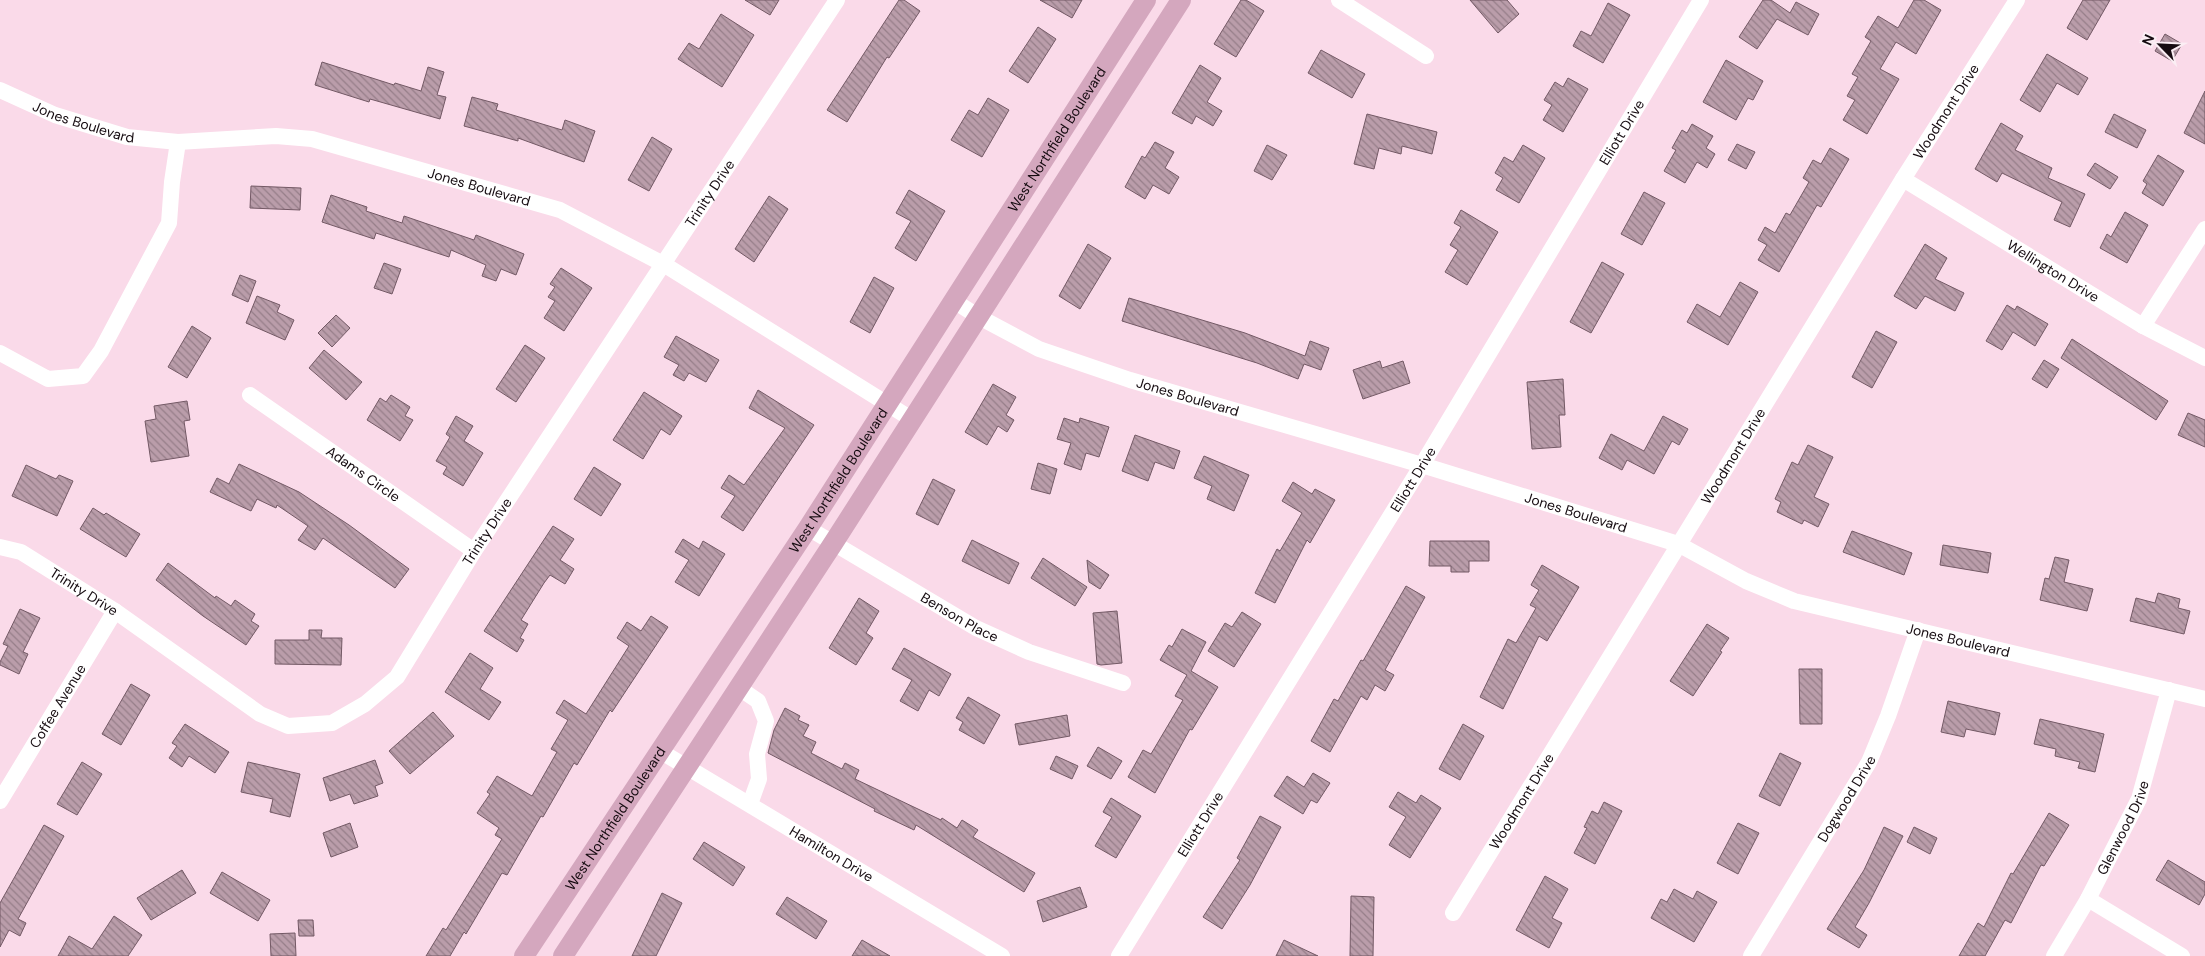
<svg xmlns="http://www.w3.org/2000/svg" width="2205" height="956" font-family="'DM Sans',sans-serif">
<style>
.building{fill:url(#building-back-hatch);stroke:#735965}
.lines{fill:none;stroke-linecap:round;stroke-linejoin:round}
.minor{stroke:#fff;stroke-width:16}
.major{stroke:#d4a7be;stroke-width:20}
.labels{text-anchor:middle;stroke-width:5;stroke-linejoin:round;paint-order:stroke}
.street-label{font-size:14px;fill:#150b10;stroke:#fbeef4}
</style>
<defs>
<pattern id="building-back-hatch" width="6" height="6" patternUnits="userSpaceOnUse" patternTransform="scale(1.25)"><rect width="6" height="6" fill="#ba9daa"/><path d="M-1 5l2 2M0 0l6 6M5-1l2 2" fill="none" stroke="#967e89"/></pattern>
</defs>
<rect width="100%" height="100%" fill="#fadae9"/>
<!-- building -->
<g class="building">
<path d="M745 0H779L770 15Z"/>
<path d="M899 0H904L920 11 889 58 887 57 847 122 827 110Z"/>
<path d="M1040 0H1082L1072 18Z"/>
<path d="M1241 0H1246L1264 11 1236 57 1214 44Z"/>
<path d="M1470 0H1507L1519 14 1498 33Z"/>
<path d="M1763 0H1771L1790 13 1796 2 1819 14 1808 35 1777 19 1757 49 1739 37Z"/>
<path d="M1914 0H1924L1941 10 1916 54 1896 42 1880 69 1899 79 1867 134 1843 120 1855 100 1847 96 1858 77 1852 74 1871 41 1865 37 1878 16 1898 28Z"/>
<path d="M2083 0H2110L2087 40 2067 28Z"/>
<path d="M1608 3 1630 15 1603 63 1573 46 1581 31 1591 36Z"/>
<path d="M721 14 754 35 722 87 678 59 689 43 699 49Z"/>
<path d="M1038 27 1056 39 1028 83 1009 71Z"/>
<path d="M2165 34 2182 44 2172 61 2155 51Z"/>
<path d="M1321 50 1365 74 1352 98 1308 73Z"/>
<path d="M2047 54 2088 78 2078 95 2057 83 2040 112 2020 100Z"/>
<path d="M1726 60 1763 81 1753 100 1748 98 1736 120 1703 102Z"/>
<path d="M322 62 394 85 395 83 421 91 428 67 444 72 437 95 446 97 440 119 370 99 369 102 315 85Z"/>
<path d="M1200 65 1221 78 1207 102 1222 111 1213 126 1196 116 1192 124 1172 113Z"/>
<path d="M1568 78 1588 89 1563 132 1543 120 1552 105 1544 100 1555 82 1563 87Z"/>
<path d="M2205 91V144L2184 133Z"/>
<path d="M472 97 498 104 496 110 562 130 565 120 595 131 584 162 518 138V141L464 126Z"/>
<path d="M988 98 1009 110 982 157 951 140 969 110 978 115Z"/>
<path d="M1367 114 1437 132 1432 154 1402 146 1401 154 1379 148 1374 169 1354 164Z"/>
<path d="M2114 114 2146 130 2137 148 2105 132Z"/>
<path d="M2001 123 2023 136 2015 150 2052 168 2048 178 2085 194 2070 227 2054 220 2062 202 2002 173 1997 182 1975 169Z"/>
<path d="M1692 124 1713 136 1706 148 1715 154 1707 168 1697 162 1685 183 1664 171 1676 150 1672 148 1682 130 1687 133Z"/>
<path d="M652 137 672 149 649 191 628 180Z"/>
<path d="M1155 142 1174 152 1165 168 1179 177 1169 194 1153 185 1145 199 1125 187 1142 156 1145 158Z"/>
<path d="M1737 144 1755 152 1746 169 1728 160Z"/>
<path d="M1267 145 1287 155 1272 180 1254 171Z"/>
<path d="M1523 145 1545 158 1519 203 1496 190 1503 178 1495 173 1504 157 1513 162Z"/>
<path d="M1830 148 1849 159 1821 207 1817 205 1779 272 1758 260 1767 245 1758 240 1765 227 1775 233 1786 213 1790 215 1809 182 1803 178 1813 160 1821 164Z"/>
<path d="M2158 155 2184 171 2163 206 2142 193 2147 184 2143 181Z"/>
<path d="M2095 163 2118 177 2110 189 2087 175Z"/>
<path d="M251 186 301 188 300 210 250 208Z"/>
<path d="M909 190 945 211 916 261 895 248 911 221 896 213Z"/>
<path d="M1644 192 1665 203 1642 245 1621 234Z"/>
<path d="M331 195 367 207 366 211 402 223 404 216 474 240 476 235 524 254 516 275 501 269 496 281 482 276 486 265 451 250 449 257 376 233 374 239 322 222Z"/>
<path d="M769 196 788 209 754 262 735 249Z"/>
<path d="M1461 210 1498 232 1467 285 1445 272 1458 250 1450 245 1461 227 1454 223Z"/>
<path d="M2125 212 2148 225 2127 263 2100 248 2107 234 2111 237Z"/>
<path d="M1088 244 1111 258 1080 309 1059 296Z"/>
<path d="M1925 244 1947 258 1935 279 1964 293 1955 311 1925 296 1916 309 1894 296Z"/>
<path d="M1602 262 1624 274 1591 333 1570 322Z"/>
<path d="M384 263 401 269 392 294 374 288Z"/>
<path d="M561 268 592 288 564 331 544 318 555 301 548 297 555 287 550 284Z"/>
<path d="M240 275 256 281 248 302 232 295Z"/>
<path d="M874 277 894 288 870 333 850 322Z"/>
<path d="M1740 282 1758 292 1728 345 1687 322 1697 304 1720 317Z"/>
<path d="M257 296 280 305 277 312 294 320 285 340 246 323Z"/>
<path d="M1129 298 1245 333 1305 356 1310 341 1329 348 1321 370 1304 364 1298 379 1257 363 1122 321Z"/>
<path d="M2007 305 2015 310 2017 306 2048 324 2035 346 2013 332 2002 350 1986 341Z"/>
<path d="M336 315 350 328 332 347 318 333Z"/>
<path d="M192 326 211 338 187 378 168 367Z"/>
<path d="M1876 331 1897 342 1872 388 1852 377Z"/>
<path d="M676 336 719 360 706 382 689 373 684 381 673 375 679 365 664 357Z"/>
<path d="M2072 339 2168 401 2156 420 2061 358Z"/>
<path d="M525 345 545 358 516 402 496 389Z"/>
<path d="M324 350 362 382 346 400 309 368Z"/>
<path d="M2044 360 2059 369 2047 388 2032 379Z"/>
<path d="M1380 361 1382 368 1403 361 1410 383 1363 399 1353 370Z"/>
<path d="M1563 379 1565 415H1559L1561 447 1532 449 1527 382Z"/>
<path d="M993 384 1016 397 1006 415 1014 420 1007 432 998 426 987 445 965 432Z"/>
<path d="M758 390 814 425 743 531 721 517 735 496 721 488 729 475 744 485 785 428 749 408Z"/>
<path d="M644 392 682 416 670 435 661 429 643 459 613 440Z"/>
<path d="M391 395 410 407 405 416 413 420 400 441 367 420 380 398 386 402Z"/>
<path d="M187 401 190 420 184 421 189 456 151 462 145 421 156 419 154 406Z"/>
<path d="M2188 413 2205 420V447L2178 435Z"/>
<path d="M456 416 473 426 464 441 483 453 463 486 443 474 447 467 436 461 450 437 446 434Z"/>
<path d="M1663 416 1688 429 1679 445 1672 441 1654 474 1627 460 1622 470 1599 458 1611 434 1644 451Z"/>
<path d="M1064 418 1079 423 1080 418 1109 427 1099 457 1086 453 1081 470 1064 464 1071 443 1057 439Z"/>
<path d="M1135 435 1180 451 1174 469 1155 462 1148 481 1122 471Z"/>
<path d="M1808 445 1833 457 1814 497 1829 504 1818 527 1804 520 1802 524 1777 512 1781 502 1775 499 1792 462 1798 465Z"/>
<path d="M1204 456 1249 475 1234 511 1207 499 1212 486 1194 478Z"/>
<path d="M1038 463 1057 469 1050 494 1031 489Z"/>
<path d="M239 464 299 492 349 525 409 569 395 588 323 538 315 550 298 540 308 526 277 505 276 508 257 499 251 511 210 492 217 478 229 484Z"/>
<path d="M26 465 56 479 59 475 73 481 57 516 12 496Z"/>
<path d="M594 467 621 484 601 516 574 499Z"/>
<path d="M933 479 955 490 938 525 916 514Z"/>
<path d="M1293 482 1312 494 1315 489 1335 500 1310 543 1307 540 1275 603 1255 593 1277 549 1280 551 1302 513 1282 501Z"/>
<path d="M93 508 104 515 106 513 140 534 126 557 80 529Z"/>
<path d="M553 526 574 539 560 560 574 569 565 584 550 575 544 583 521 620 528 624 520 638 524 640 517 652 484 631Z"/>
<path d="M1852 531 1912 553 1904 575 1843 552Z"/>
<path d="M683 539 699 549 703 541 725 554 699 596 675 582 689 560 675 552Z"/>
<path d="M972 540 1019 563 1009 584 962 561Z"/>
<path d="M1430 541H1489V561H1469V572H1451V566H1429Z"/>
<path d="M1943 545 1991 553 1988 573 1940 565Z"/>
<path d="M2055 557 2069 560 2064 582 2093 589 2087 611 2040 600 2045 578 2049 579Z"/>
<path d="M1043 558 1087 587 1075 606 1031 578Z"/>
<path d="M1087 560 1109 575 1100 589 1089 582Z"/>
<path d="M168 563 215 598 216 596 231 606 235 600 255 614 251 621 259 626 246 645 203 616 156 580Z"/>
<path d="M1542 565 1579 587 1547 641 1539 636 1503 709 1480 697 1508 639 1516 643 1536 608 1530 605 1539 590 1531 585Z"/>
<path d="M1406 586 1425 597 1385 670 1394 675 1385 691 1375 685 1367 700 1361 696 1330 752 1311 741 1334 699 1338 701 1361 660 1363 661Z"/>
<path d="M2158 593 2180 599 2178 608 2190 611 2184 634 2130 621 2136 598 2155 603Z"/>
<path d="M859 598 879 611 866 633 873 638 856 665 829 648Z"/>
<path d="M20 609 40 618 23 652 28 654 19 674 0 665V662L8 646 3 644Z"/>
<path d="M1117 611 1122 663 1101 665 1097 664 1093 613Z"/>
<path d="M1242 612 1261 624 1234 667 1208 651 1225 623 1232 627Z"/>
<path d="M651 616 668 627 612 712 610 710 577 765 574 763 543 817 541 816 507 875 502 873 466 934 464 932 450 956H426L443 928 446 930 502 839 495 835 499 828 477 813 490 794 487 792 497 776 532 796 557 752 551 749 568 720 556 713 564 700 586 714 629 646 617 638 627 622 641 631Z"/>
<path d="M1707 624 1729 638 1720 651 1722 652 1693 696 1670 681Z"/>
<path d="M1182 629 1206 642 1191 671 1218 687 1192 730 1190 729 1155 793 1128 777 1143 750 1151 754 1183 700 1175 696 1187 675 1160 660 1169 645 1172 647Z"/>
<path d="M309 630H322L321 638H342L341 665 275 664V640H309Z"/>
<path d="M904 648 951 674 939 696 929 690 918 711 900 701 912 680 892 669Z"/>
<path d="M470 653 493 668 480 689 501 702 489 720 445 692Z"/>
<path d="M1799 669H1822V724H1800Z"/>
<path d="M131 684 150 695 121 745 102 734Z"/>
<path d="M968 697 1000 715 984 744 959 730 963 722 956 718Z"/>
<path d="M1948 701 2000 713 1995 735 1966 729 1964 737 1941 732Z"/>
<path d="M785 708 800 716 798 720 809 725 803 736 816 742 811 753 842 769 845 763 859 770 855 779 941 820 942 818 957 828 962 820 978 830 973 837 1035 873 1024 892 916 825 914 830 874 811 875 809 768 753 774 730Z"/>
<path d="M433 712 454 736 410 774 389 751Z"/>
<path d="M1067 715 1070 736 1019 745 1015 724Z"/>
<path d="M2040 719 2104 734 2095 772 2078 768 2080 762 2055 756 2056 749 2034 744Z"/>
<path d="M185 724 229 752 215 773 189 756 182 767 169 758 177 746 172 743Z"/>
<path d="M1463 724 1484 736 1460 780 1439 769Z"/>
<path d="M1098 747 1122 761 1111 779 1087 766Z"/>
<path d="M1780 753 1801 763 1780 806 1759 796Z"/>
<path d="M1056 756 1078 766 1072 779 1050 769Z"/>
<path d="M375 760 383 783 375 786 378 796 354 804 350 794 330 801 323 778Z"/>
<path d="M82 762 102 774 77 815 57 804Z"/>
<path d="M248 762 300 774 290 817 270 812 273 799 241 792Z"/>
<path d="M1313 773 1330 783 1317 803 1311 800 1303 814 1274 796 1287 776 1304 787Z"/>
<path d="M1398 792 1416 803 1421 795 1441 808 1410 858 1389 845 1406 817 1389 807Z"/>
<path d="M1111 798 1141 816 1116 858 1095 846 1112 817 1103 812Z"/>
<path d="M1604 802 1622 811 1595 864 1574 853 1587 828 1584 827 1592 811 1598 814Z"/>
<path d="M2049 813 2069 825 2044 866 2041 865 2011 923 2005 920 1985 956H1959L1978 923 1984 927 2011 873 2013 874Z"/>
<path d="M1260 816 1281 827 1250 885 1222 929 1203 917 1240 860 1237 858Z"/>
<path d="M350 823 358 847 331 857 323 833Z"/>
<path d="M1738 823 1759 833 1738 874 1717 863Z"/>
<path d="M44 825 64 836 18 919 26 923 20 936 9 930 0 947V903Z"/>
<path d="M1884 827 1903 836 1869 903 1855 927 1867 935 1859 948 1827 929 1864 870Z"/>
<path d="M1914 827 1937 838 1930 854 1907 842Z"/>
<path d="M704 842 745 867 733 886 693 859Z"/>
<path d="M2168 860 2205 882V894L2199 905 2156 880Z"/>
<path d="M182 870 196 893 151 920 137 898Z"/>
<path d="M222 872 270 900 258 921 210 893Z"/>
<path d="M1545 876 1568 889 1552 918 1562 923 1549 948 1516 930Z"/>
<path d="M1080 887 1087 907 1043 922 1037 901Z"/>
<path d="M1674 889 1693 899 1697 891 1717 902 1694 942 1651 918 1661 899 1667 902Z"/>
<path d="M662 893 682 903 656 956H632Z"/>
<path d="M1351 896 1374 897 1373 956H1350Z"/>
<path d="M787 897 827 921 816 939 776 914Z"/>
<path d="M114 916 142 935 128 956H58L69 936 92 949Z"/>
<path d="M298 920H313L314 936H299Z"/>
<path d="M295 933 296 956H271L270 934Z"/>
<path d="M862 940 890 956H852Z"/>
<path d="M1284 940 1318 956H1276Z"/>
</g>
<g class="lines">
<!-- minor -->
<g class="minor">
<path d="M1339 0 1426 56"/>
<path id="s1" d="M0 90 55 115 127 137 178 142 276 136 312 139 560 210 665 265 913 420"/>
<path id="s2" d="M1903 179 2143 326 2205 358"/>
<path id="s3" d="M954 301 979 317 1039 349 1130 380 1422 465 1678 544 1746 581 1794 601 2205 699"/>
<path d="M2143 326 2205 229"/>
<path d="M0 353 48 379 83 376 101 351 169 223 172 182 178 142"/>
<path id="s4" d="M250 395 474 551"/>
<path id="s5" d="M808 528 976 628 1029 652 1123 683"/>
<path id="s6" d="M0 547 21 552 115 611 260 714 288 726 332 723 365 704 397 677 474 551 837 0"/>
<path d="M739 688 758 701 766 721 757 754 759 779 750 804"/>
<path id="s7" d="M660 751 1002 956"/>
<path id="s8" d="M0 801 115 611"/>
<path d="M2088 899 2182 956"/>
<path id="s9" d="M1453 913 1903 179 2017 0"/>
<path id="s10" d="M1119 956 1422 465 1701 0"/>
<path id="s11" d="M1751 956 1869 762 1888 716 1918 630"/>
<path id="s12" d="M2054 956 2088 899 2139 799 2169 690"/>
</g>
<!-- major -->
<g class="major">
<path id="s13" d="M524 956 808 528 1146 0"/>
<path d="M563 956 834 542 1181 0"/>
</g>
</g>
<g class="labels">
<!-- street labels -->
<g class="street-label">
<text dy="5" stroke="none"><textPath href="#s9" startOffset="941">Woodmont Drive</textPath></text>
<text dy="5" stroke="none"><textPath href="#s1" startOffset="90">Jones Boulevard</textPath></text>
<text dy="5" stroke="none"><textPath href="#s10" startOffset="965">Elliott Drive</textPath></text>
<text dy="5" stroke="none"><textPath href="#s13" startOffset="975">West Northfield Boulevard</textPath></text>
<text dy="5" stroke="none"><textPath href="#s1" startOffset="495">Jones Boulevard</textPath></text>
<text dy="5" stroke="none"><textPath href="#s6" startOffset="1041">Trinity Drive</textPath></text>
<text dy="5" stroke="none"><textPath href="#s2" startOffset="176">Wellington Drive</textPath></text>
<text dy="5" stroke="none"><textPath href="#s3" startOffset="254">Jones Boulevard</textPath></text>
<text dy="5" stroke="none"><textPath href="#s9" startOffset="536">Woodmont Drive</textPath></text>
<text dy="5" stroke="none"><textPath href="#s4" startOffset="138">Adams Circle</textPath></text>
<text dy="5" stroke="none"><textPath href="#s13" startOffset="570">West Northfield Boulevard</textPath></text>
<text dy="5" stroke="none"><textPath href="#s10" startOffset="560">Elliott Drive</textPath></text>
<text dy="5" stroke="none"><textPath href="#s3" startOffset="659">Jones Boulevard</textPath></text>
<text dy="5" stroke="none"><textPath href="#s6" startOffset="636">Trinity Drive</textPath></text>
<text dy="5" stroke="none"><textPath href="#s6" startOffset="96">Trinity Drive</textPath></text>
<text dy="5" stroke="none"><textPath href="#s5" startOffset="176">Benson Place</textPath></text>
<text dy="5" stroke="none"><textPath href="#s3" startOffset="1064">Jones Boulevard</textPath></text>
<text dy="5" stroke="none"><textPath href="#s8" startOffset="111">Coffee Avenue</textPath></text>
<text dy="5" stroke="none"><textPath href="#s11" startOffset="184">Dogwood Drive</textPath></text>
<text dy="5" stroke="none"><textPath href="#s9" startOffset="131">Woodmont Drive</textPath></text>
<text dy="5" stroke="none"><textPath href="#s13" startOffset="165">West Northfield Boulevard</textPath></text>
<text dy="5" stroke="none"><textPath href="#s10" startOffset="155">Elliott Drive</textPath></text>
<text dy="5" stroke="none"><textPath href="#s12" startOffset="146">Glenwood Drive</textPath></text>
<text dy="5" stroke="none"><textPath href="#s7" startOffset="200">Hamilton Drive</textPath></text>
</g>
</g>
<!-- north arrow -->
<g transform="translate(2160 45) rotate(294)" stroke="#fbeef4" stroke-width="4" paint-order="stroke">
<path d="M0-4L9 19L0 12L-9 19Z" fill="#150b10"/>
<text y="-8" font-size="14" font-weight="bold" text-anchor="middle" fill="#150b10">N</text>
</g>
</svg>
